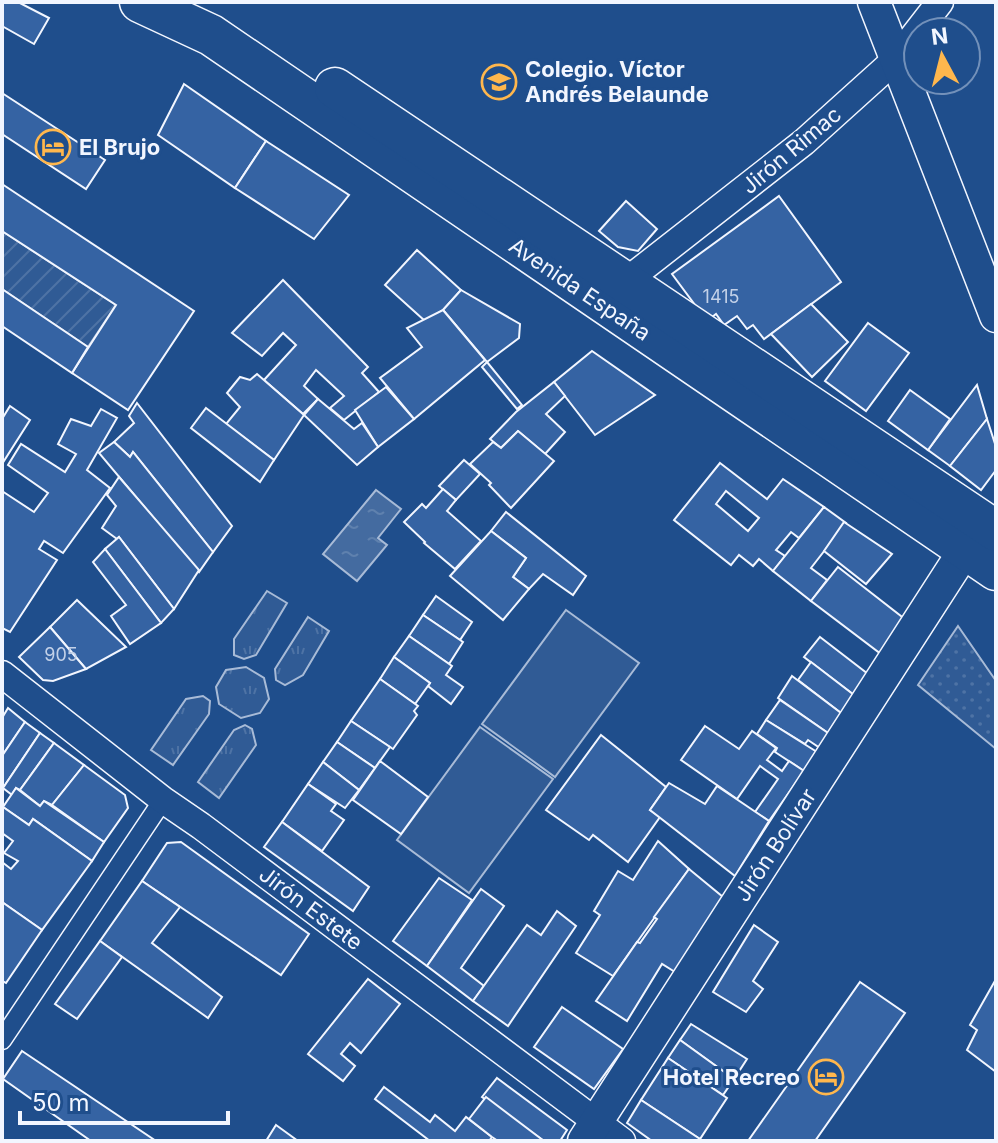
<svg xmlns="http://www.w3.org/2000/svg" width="998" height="1143" font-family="Inter,sans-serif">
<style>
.grass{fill:url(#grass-tufts);stroke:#a8bbd7;stroke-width:2}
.park{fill:url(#park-dots);stroke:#a8bbd7;stroke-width:2}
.garden{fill:url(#garden-furrows);stroke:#a8bbd7;stroke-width:2}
.pitch{fill:#305b95;stroke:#a8bbd7;stroke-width:2}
.water{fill:url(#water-ripples);stroke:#a8bbd7;stroke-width:2}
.building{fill:#3563a3;stroke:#f2f6ff;stroke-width:2;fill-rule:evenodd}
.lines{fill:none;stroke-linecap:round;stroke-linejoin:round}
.pedestrian-casing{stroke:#f2f6ff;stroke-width:21}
.minor-casing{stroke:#f2f6ff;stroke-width:29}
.tertiary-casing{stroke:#f2f6ff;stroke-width:35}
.primary-casing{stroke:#f2f6ff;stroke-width:43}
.pedestrian{stroke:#1f4e8c;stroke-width:18}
.minor{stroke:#1f4e8c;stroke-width:26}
.tertiary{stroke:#1f4e8c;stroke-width:32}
.primary{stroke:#1f4e8c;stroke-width:40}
.labels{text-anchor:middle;stroke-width:6;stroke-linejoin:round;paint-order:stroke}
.number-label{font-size:18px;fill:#c3d1e8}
.poi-label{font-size:22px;font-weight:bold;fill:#f2f6ff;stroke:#1f4e8c;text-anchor:start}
.street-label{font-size:22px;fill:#f2f6ff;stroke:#1f4e8c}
</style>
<defs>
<pattern id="grass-tufts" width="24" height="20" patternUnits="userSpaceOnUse" patternTransform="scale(2)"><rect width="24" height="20" fill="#305b95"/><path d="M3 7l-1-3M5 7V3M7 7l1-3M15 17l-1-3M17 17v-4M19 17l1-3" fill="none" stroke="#4e73a5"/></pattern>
<pattern id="park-dots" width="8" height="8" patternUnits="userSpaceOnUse" patternTransform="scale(2)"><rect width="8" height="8" fill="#305b95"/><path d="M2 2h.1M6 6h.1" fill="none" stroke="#4e73a5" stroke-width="1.8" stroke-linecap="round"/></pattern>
<pattern id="garden-furrows" width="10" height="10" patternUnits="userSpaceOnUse" patternTransform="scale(2)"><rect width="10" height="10" fill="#305b95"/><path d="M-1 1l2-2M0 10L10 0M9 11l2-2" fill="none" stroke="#4e73a5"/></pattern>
<pattern id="water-ripples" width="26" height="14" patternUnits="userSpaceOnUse" patternTransform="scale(2)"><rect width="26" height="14" fill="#446ba0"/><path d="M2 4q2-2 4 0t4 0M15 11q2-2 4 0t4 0" fill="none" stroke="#5f81ae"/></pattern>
</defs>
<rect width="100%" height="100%" fill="#1f4e8c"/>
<!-- grass -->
<g class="grass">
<path d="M267 591 287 603 256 655 244 659 234 655V639Z"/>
<path d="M308 617 329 631 303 675 285 685 276 680 275 669Z"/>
<path d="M246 667 264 678 269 699 260 713 241 718 219 704 216 687 226 670Z"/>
<path d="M203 696 210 701 209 714 173 765 151 750 186 699Z"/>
<path d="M245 725 252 729 256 745 219 798 198 782 234 730Z"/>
</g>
<!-- park -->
<path class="park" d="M958 626 996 681V749L918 685Z"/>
<!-- garden -->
<path class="garden" d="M2 231 116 305 88 347 2 289Z"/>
<!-- pitch -->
<g class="pitch">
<path d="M566 610 639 663 555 777 482 724Z"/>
<path d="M480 727 553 779 469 893 397 840Z"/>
</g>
<!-- water -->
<path class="water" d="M376 490 401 509 378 538 387 545 357 581 323 554Z"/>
<!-- building -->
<g class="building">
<path d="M2 2H18L49 18 34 44 2 26Z"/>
<path d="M184 84 266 141 235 188 158 135Z"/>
<path d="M2 93 105 160 86 189 2 134Z"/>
<path d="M266 141 349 195 314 239 235 188Z"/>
<path d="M2 184 194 311 128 410 72 373 116 305 2 231Z"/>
<path d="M779 196 841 282 764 339 753 325 747 329 737 316 724 325 716 314 707 321 672 274Z"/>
<path d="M626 201 657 229 638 251 618 247 599 231Z"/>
<path d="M417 250 461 290 443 310 425 321 385 285Z"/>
<path d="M283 280 368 367 362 373 379 392 344 420 330 408 344 396 316 370 304 386 318 399 303 414 264 380 296 345 283 333 262 356 232 333Z"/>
<path d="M2 289 88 347 72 373 2 326Z"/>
<path d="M461 290 520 324 519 338 487 362 443 310Z"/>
<path d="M811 304 848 342 812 377 771 334Z"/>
<path d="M443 310 485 360 414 419 380 378 422 347 407 328Z"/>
<path d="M868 323 909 353 866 411 825 381Z"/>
<path d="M592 351 655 395 595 435 554 382Z"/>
<path d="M487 362 522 405 517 409 482 367Z"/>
<path d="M257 374 304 415 274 460 226 424 240 407 227 393 240 377 250 380Z"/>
<path d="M554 382 565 396 546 414 565 432 545 454 518 431 501 448 490 439 516 412Z"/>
<path d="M977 385 987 419 950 466 928 450Z"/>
<path d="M386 387 414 419 378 447 355 410Z"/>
<path d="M910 390 950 419 928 450 888 421Z"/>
<path d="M318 399 354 429 362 423 378 447 357 465 304 415Z"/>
<path d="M137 403 232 526 213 552 133 452 130 457 114 442 134 423 129 416Z"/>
<path d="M10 406 30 420 2 464V419Z"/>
<path d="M206 408 274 460 260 482 191 428Z"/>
<path d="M101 409 117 418 87 470 110 488 63 553 44 541 39 549 57 560 10 632 2 628V491L34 512 48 493 8 465 21 444 65 472 76 454 58 444 71 419 91 426Z"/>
<path d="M987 419 996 447V470L981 490 950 466Z"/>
<path d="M518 431 554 461 511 508 489 485 491 483 470 464 493 442 501 448Z"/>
<path d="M114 442 130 457 133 452 213 552 199 572 99 453Z"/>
<path d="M464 460 480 474 456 500 439 486Z"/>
<path d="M720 463 767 499 783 479 824 507 799 538 791 532 776 550 785 556 773 571 759 559 753 566 739 555 731 565 674 520ZM726 491 759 518 748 531 716 504Z"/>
<path d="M119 477 199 570 174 609 119 537 117 539 102 528 116 506 107 495Z"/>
<path d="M443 489 456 500 447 511 481 541 455 569 424 543 425 542 404 522 422 504 426 508Z"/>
<path d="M824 507 846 523 811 568 827 580 811 601 773 571Z"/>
<path d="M506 512 586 576 573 595 543 574 529 589 513 577 526 558 491 531Z"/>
<path d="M844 522 892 554 866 584 824 551Z"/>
<path d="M491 531 526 558 513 577 529 589 503 620 450 576Z"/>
<path d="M119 537 174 609 161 623 105 549Z"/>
<path d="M105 549 161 623 130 644 111 616 126 605 93 562Z"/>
<path d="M838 567 906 620 881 654 811 601Z"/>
<path d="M436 596 472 622 460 640 423 615Z"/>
<path d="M77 600 126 647 86 669 50 627Z"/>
<path d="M423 615 463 642 449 664 409 636Z"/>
<path d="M50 627 86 669 53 681 43 680 19 657Z"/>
<path d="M409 636 452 666 446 675 463 687 451 704 428 686 430 683 394 657Z"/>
<path d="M820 637 868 674 854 695 804 657Z"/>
<path d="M394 657 430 683 415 704 380 679Z"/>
<path d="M811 662 854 695 841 713 798 680Z"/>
<path d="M792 676 841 713 828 733 778 698Z"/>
<path d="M380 679 418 706 414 711 417 715 393 749 351 721Z"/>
<path d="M780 700 828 733 820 748 808 740 805 744 766 720Z"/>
<path d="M8 708 25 722 2 756V718Z"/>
<path d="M766 720 817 752 804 771 775 752 777 748 757 734Z"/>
<path d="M351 721 390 747 375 768 337 742Z"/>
<path d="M25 722 40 733 3 788 2 756Z"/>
<path d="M705 726 739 749 752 731 776 748 767 760 782 771 789 761 804 771 769 821 755 812 778 779 760 766 737 799 681 760Z"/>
<path d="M40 733 54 743 20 790 16 788 12 795 3 788Z"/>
<path d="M601 735 666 787 650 810 660 817 628 862 593 835 589 840 546 810Z"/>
<path d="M337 742 375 768 359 790 323 762Z"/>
<path d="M54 743 84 765 52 805 44 801 40 806 20 790Z"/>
<path d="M380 761 428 797 401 834 353 800Z"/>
<path d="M323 762 359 790 345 808 308 784Z"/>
<path d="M84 765 125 795 128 808 104 842 52 805Z"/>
<path d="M669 783 705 804 717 786 769 821 735 876 650 810Z"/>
<path d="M308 784 336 804 331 811 344 820 322 851 282 822Z"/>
<path d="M16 788 40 806 44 801 104 842 92 861 33 819 29 825 3 807Z"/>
<path d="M3 807 29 825 33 819 92 861 42 930 2 902V862L11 869 18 861 4 853 13 841 2 833Z"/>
<path d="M282 822 369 887 353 911 264 847Z"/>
<path d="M658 841 689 869 613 976 576 953 600 915 594 911 618 871 633 880Z"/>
<path d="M181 842 309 934 281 975 142 881 167 843Z"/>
<path d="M689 869 723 897 675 972 662 964 627 1021 596 1001 637 942 640 943 657 919 654 917Z"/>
<path d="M439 878 472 900 427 966 393 941Z"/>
<path d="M142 881 180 907 152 943 222 997 208 1018 100 941Z"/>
<path d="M481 889 504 906 461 968 484 986 473 1001 427 966Z"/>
<path d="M2 902 42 930 6 983 2 981Z"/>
<path d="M557 911 576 926 508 1026 473 1001 527 925 541 935Z"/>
<path d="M754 925 778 942 753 981 763 989 746 1012 713 992Z"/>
<path d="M100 941 122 957 77 1019 55 1004Z"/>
<path d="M368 979 400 1004 361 1053 350 1043 341 1054 355 1066 343 1081 308 1054Z"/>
<path d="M996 979V1072L967 1050 977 1030 970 1025Z"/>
<path d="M860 982 905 1013 815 1141H748Z"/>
<path d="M562 1007 623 1049 594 1089 534 1047Z"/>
<path d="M691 1024 747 1059 734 1079 680 1040Z"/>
<path d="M680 1040 734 1079 723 1095 668 1058Z"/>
<path d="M22 1051 156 1141H91L3 1079Z"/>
<path d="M668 1058 727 1098 700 1139 641 1100Z"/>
<path d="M497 1078 567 1130 560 1141H544L482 1097Z"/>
<path d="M384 1087 430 1122 435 1115 455 1131 466 1117 492 1137 489 1141H430L375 1099Z"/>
<path d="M486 1097 544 1141H498L492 1137 469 1119Z"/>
<path d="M641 1100 700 1139 703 1141H652L627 1123Z"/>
<path d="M276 1125 298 1141H266Z"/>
</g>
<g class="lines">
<!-- pedestrian casing -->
<g class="pedestrian-casing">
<path id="pedestrian" d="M2 1040 163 800"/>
</g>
<!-- minor casing -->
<g class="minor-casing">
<g id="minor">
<path d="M625 282 804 142 895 60 940 2"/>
<path d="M2 674 163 800 201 826 622 1141"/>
</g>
</g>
<!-- tertiary casing -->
<g class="tertiary-casing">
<g id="tertiary">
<path d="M874 2 996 316"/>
<path d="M584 1141 965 550 979 533"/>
</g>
</g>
<!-- primary casing -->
<g class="primary-casing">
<g id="primary">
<path d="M140 2 211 35 996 570"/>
<path d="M335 88 996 531"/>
</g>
</g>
<!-- pedestrian -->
<use href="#pedestrian" class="pedestrian"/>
<!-- minor -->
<use href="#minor" class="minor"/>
<!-- tertiary -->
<use href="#tertiary" class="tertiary"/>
<!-- primary -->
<use href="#primary" class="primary"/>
</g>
<!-- icons -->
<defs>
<g id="school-ring" transform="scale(1.8)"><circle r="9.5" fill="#1f4e8c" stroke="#ffb74d" stroke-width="1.5"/><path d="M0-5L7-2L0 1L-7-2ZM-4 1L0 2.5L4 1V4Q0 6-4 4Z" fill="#ffb74d"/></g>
<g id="hotel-ring" transform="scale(1.8)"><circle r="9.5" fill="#1f4e8c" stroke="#ffb74d" stroke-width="1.5"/><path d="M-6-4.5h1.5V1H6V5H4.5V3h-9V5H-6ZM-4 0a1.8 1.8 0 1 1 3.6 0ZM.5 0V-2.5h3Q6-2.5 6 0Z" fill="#ffb74d"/></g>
</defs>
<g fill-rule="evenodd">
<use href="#school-ring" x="499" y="82"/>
<use href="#hotel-ring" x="53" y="147"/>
<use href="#hotel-ring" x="826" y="1077"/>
</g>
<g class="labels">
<!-- number labels -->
<g class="number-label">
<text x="721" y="303">1415</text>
<text x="61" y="661">905</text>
</g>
<!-- poi labels -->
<g class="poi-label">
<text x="525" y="77">Colegio. Víctor<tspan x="525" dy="25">Andrés Belaunde</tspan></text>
<text x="79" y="155">El Brujo</text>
<text x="800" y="1085" text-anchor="end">Hotel Recreo</text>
</g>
<!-- street labels -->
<g class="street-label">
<text transform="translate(791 150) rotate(-40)" y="8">Jirón Rimac</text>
<text transform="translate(580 289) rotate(34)" y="8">Avenida España</text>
<text transform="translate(775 845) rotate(-57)" y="8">Jirón Bolívar</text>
<text transform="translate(311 908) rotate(37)" y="8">Jirón Estete</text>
</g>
</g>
<!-- border -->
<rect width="998" height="1143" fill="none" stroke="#f2f6ff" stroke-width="8"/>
<!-- north arrow -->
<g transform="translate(942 56) rotate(353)"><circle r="38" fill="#1f4e8c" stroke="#7391ba" stroke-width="2"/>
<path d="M0-6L14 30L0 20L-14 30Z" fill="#ffb74d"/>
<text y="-12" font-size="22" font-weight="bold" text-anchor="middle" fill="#f2f6ff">N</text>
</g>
<!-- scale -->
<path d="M20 1111v12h208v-12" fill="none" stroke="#f2f6ff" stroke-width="4"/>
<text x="32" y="1111" font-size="24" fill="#f2f6ff" stroke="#1f4e8c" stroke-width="6" paint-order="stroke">50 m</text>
</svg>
